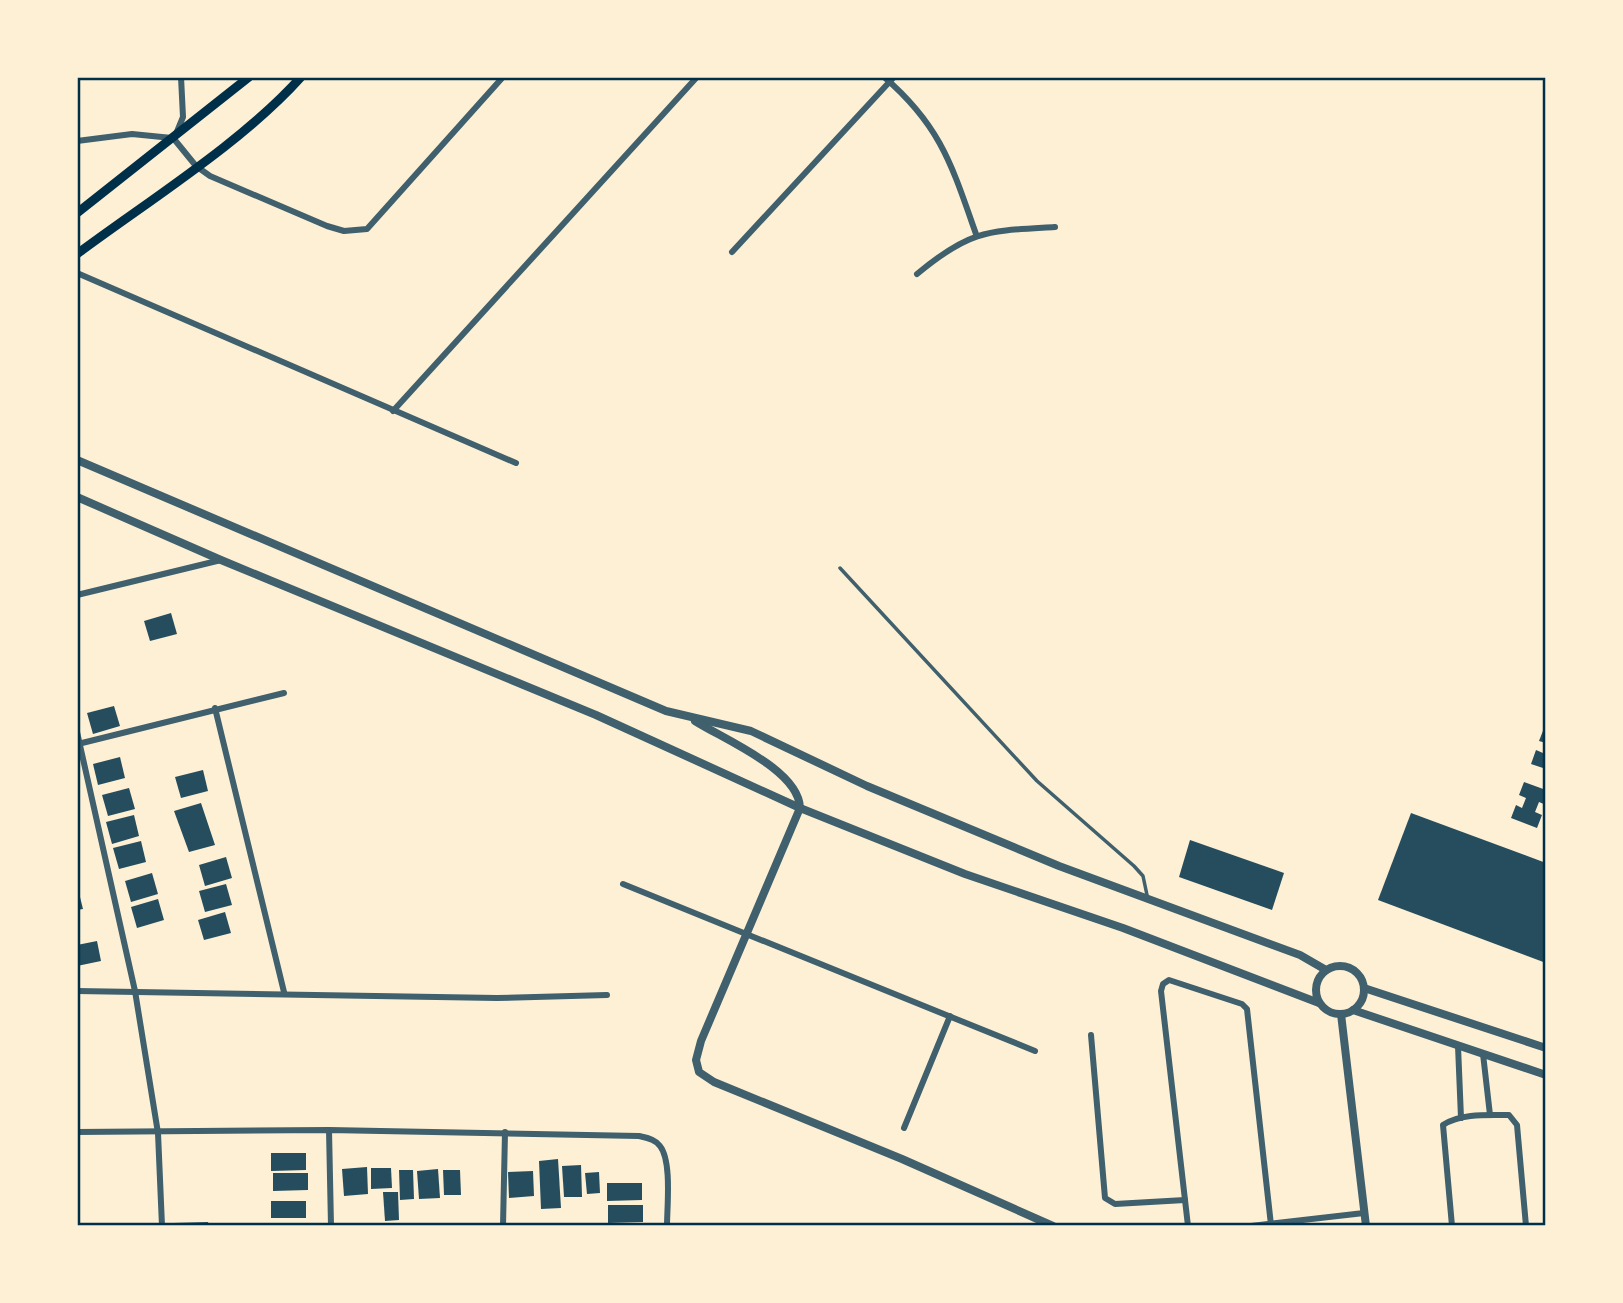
<svg xmlns="http://www.w3.org/2000/svg" width="1623" height="1303" font-family="Barlow,sans-serif">
<style>
.building{fill:#264d5e}
.lines{fill:none;stroke-linecap:round;stroke-linejoin:round}
.service{stroke:#3f606c;stroke-width:3.5}
.minor{stroke:#3f606c;stroke-width:6}
.tertiary{stroke:#3f606c;stroke-width:8}
.secondary{stroke:#003049;stroke-width:9}
.neatline{fill:none;stroke:#003049;stroke-width:2.5}
</style>
<rect width="100%" height="100%" fill="#fdf0d5"/>
<!-- building -->
<g class="building">
<path d="M171 613 177 634 150 641 144 621Z"/>
<path d="M114 706 120 726 93 734 87 713Z"/>
<path d="M1546 723V743L1539 741Z"/>
<path d="M1546 745V769L1531 764 1536 750 1543 753Z"/>
<path d="M120 757 125 778 98 785 93 764Z"/>
<path d="M203 770 208 791 181 798 175 777Z"/>
<path d="M1524 782 1546 790V805L1539 802 1535 812 1542 815 1537 828 1511 818 1516 805 1522 808 1526 798 1519 795Z"/>
<path d="M129 788 135 809 108 816 102 795Z"/>
<path d="M201 803 215 845 189 852 174 811Z"/>
<path d="M1411 813 1546 863V963L1378 900Z"/>
<path d="M134 815 139 836 112 844 106 822Z"/>
<path d="M1190 840 1284 873 1272 910 1179 877Z"/>
<path d="M141 841 146 862 119 869 113 848Z"/>
<path d="M226 857 232 878 205 886 199 865Z"/>
<path d="M152 873 158 894 131 902 125 881Z"/>
<path d="M226 884 232 905 205 912 199 891Z"/>
<path d="M77 885 83 909 77 910Z"/>
<path d="M158 899 164 920 137 928 131 907Z"/>
<path d="M225 912 231 933 204 940 198 920Z"/>
<path d="M97 941 101 961 77 966V945Z"/>
<path d="M271 1153H306V1170L271 1171Z"/>
<path d="M558 1159 561 1208 541 1209 539 1161Z"/>
<path d="M581 1165 582 1197H564L562 1166Z"/>
<path d="M367 1167 368 1194 344 1196 342 1169Z"/>
<path d="M371 1168H391L392 1188 371 1189Z"/>
<path d="M438 1169 440 1198 419 1199 417 1171Z"/>
<path d="M399 1170H413L414 1199 400 1200Z"/>
<path d="M443 1170H460L461 1195H444Z"/>
<path d="M533 1171 534 1196 509 1198 508 1172Z"/>
<path d="M599 1172 600 1193 587 1194 585 1173Z"/>
<path d="M273 1173H308V1190L273 1191Z"/>
<path d="M607 1183H642V1200L607 1201Z"/>
<path d="M383 1192H398L399 1220 385 1221Z"/>
<rect x="271" y="1201" width="35" height="17"/>
<path d="M608 1205H643V1222L608 1223Z"/>
<path d="M208 1222 209 1226H173V1223Z"/>
<rect x="508" y="1223" width="35" height="3"/>
</g>
<g class="lines">
<!-- service -->
<path class="service" d="M840 568 1037 781 1134 866 1143 876 1147 895"/>
<!-- minor -->
<g class="minor">
<path d="M884 77C941 126 952 166 976 234"/>
<path d="M176 134 183 117 181 77"/>
<path d="M174 139 196 166 210 176 327 226 344 231 367 229 503 77"/>
<path d="M77 141 132 134 172 138"/>
<path d="M732 252 894 77"/>
<path d="M77 273 516 463"/>
<path d="M917 274C971 229 988 231 1055 227"/>
<path d="M393 411 697 77"/>
<path d="M77 595 221 560"/>
<path d="M215 708 284 992"/>
<path d="M77 732 135 991 158 1133 162 1226"/>
<path d="M78 744 284 693"/>
<path d="M623 884 1035 1051"/>
<path d="M77 991 497 998 607 995"/>
<path d="M1091 1035 1105 1198 1115 1204 1185 1200"/>
<path d="M1458 1046 1461 1118"/>
<path d="M1483 1054 1490 1115"/>
<path d="M904 1128 950 1016"/>
<path d="M329 1130 331 1226"/>
<path d="M77 1132 329 1130 639 1136C647 1138 655 1139 660 1146 672 1161 667 1207 667 1226"/>
<path d="M503 1226 505 1132"/>
<path d="M1188 1226 1161 991 1163 984 1169 980 1242 1004 1247 1009 1271 1225"/>
<path d="M1251 1226 1364 1213"/>
<path d="M1452 1226 1443 1125C1460 1113 1489 1115 1509 1115L1517 1125 1526 1226"/>
</g>
<!-- tertiary -->
<g class="tertiary">
<path d="M77 460 666 711 751 731 867 786 1059 866 1300 955 1326 970"/>
<path d="M77 497 221 560 596 715 800 808 965 874 1123 928 1319 1003"/>
<path d="M695 721C725 740 799 770 800 808L701 1041 696 1060 699 1072 714 1082 902 1159 1053 1226"/>
<circle cx="1340" cy="990" r="24"/>
<path d="M1364 988 1546 1048"/>
<path d="M1353 1010 1546 1075"/>
<path d="M1341 1014 1366 1226"/>
</g>
<!-- secondary -->
<g class="secondary">
<path d="M77 213 249 77"/>
<path d="M77 254C148 201 243 142 301 77"/>
</g>
</g>
<!-- border -->
<rect width="1623" height="1303" fill="none" stroke="#fdf0d5" stroke-width="158"/>
<rect x="79" y="79" width="1465" height="1145" class="neatline"/>
</svg>
